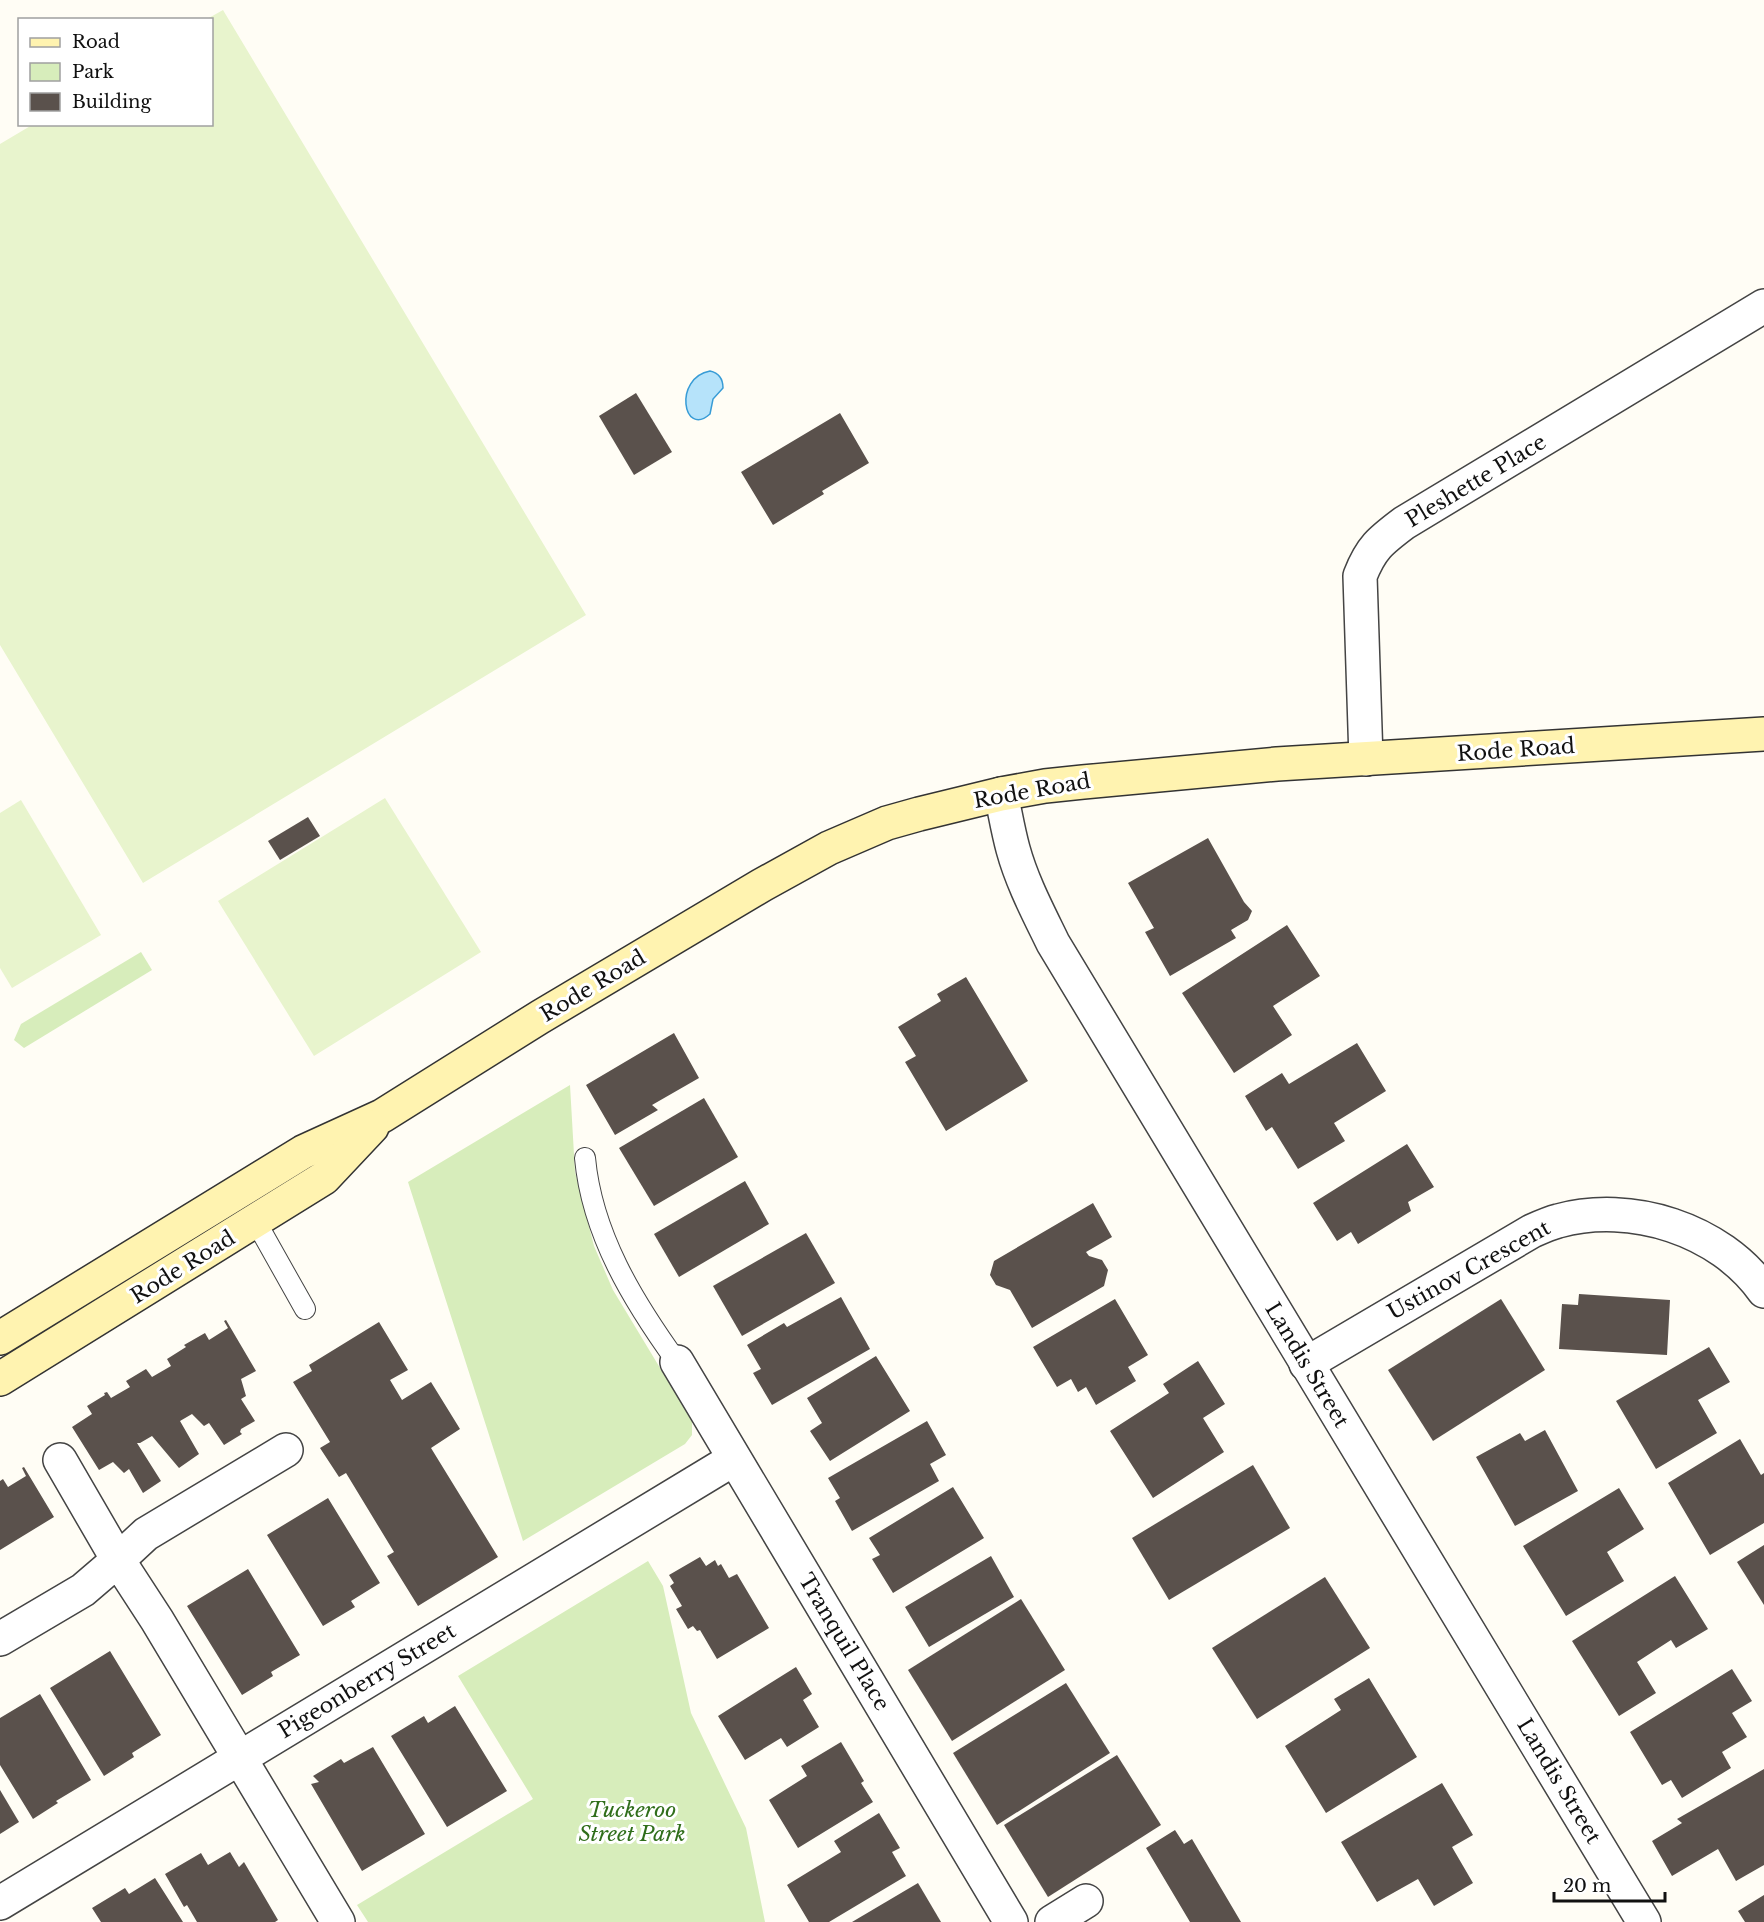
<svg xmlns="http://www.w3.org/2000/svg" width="1764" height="1922" font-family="'Libre Baskerville',serif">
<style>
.green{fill:#d7edbb}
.pitch{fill:#e8f4cd}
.water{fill:#b6e3fa;stroke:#389cd6;stroke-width:1.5}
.building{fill:#5a514c}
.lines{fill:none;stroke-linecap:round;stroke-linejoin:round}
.service-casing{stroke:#444;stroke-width:22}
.minor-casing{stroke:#444;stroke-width:36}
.secondary-casing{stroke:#333;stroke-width:36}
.service{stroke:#fff;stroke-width:20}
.minor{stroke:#fff;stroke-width:33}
.secondary{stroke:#fff3b0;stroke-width:33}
.labels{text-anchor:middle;stroke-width:6;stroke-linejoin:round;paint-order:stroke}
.street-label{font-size:21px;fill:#111;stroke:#fff}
.park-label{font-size:21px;font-style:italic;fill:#306e1b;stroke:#fff}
</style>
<rect width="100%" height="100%" fill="#fffdf5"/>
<!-- green -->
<g class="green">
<path d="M141 952 152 970 24 1048 14 1040 21 1024Z"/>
<path d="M570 1085 575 1172 594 1246 613 1290 692 1421V1435L685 1444 523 1541 408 1182Z"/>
<path d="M648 1561 663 1586 691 1713 746 1828 765 1922H368L357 1905 533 1799 458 1676Z"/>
</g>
<!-- pitch -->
<g class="pitch">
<path d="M223 10 586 615 143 883 0 645V144L32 125 212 124V20L207 19Z"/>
<path d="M385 798 481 952 314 1056 218 901Z"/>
<path d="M21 800 101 935 12 988 0 968V813Z"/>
</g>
<!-- water -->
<path class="water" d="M710 371C719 373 723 378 723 388L713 399 710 414C683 438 673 378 710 371Z"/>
<!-- building -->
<g class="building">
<path d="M636 393 672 452 634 475 599 416Z"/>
<path d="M840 413 869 463 822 491 824 494 773 525 741 472Z"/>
<path d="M308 817 320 836 280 860 268 841Z"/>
<path d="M1208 838 1244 902 1252 911 1248 920 1231 930 1236 938 1170 976 1145 932 1154 928 1128 883Z"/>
<path d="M1287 925 1320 976 1273 1006 1292 1035 1234 1073 1182 993Z"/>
<path d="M966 977 1028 1081 946 1131 905 1062 916 1056 898 1027 941 1001 937 994Z"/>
<path d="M674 1033 699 1078 652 1105 658 1110 615 1135 586 1085Z"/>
<path d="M1357 1043 1386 1091 1334 1123 1345 1141 1298 1169 1272 1127 1266 1131 1245 1096 1282 1073 1289 1084Z"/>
<path d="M704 1098 738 1157 654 1206 619 1148Z"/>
<path d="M1407 1144 1434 1187 1408 1202 1411 1211 1358 1244 1351 1232 1337 1241 1313 1203Z"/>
<path d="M745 1181 769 1224 679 1277 654 1234Z"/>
<path d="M1093 1203 1112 1237 1086 1252 1089 1256 1102 1260 1108 1270 1104 1286 1032 1328 1010 1290 996 1285 990 1275 994 1261Z"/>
<path d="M806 1233 835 1283 742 1336 713 1286Z"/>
<path d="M1579 1294 1670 1300 1667 1355 1559 1349 1562 1304 1578 1305Z"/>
<path d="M841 1297 870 1349 772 1405 753 1373 761 1369 747 1345 784 1323 787 1327Z"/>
<path d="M1115 1299 1148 1355 1128 1367 1136 1381 1096 1405 1086 1387 1078 1392 1071 1379 1057 1387 1033 1347Z"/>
<path d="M1501 1299 1545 1370 1433 1441 1388 1370Z"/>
<path d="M226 1320 256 1371 241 1379 246 1396 241 1399 255 1421 241 1429 240 1432 242 1434 224 1445 209 1423 204 1426 192 1414 180 1421 199 1454 179 1468 152 1436 140 1443H137L161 1481 143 1493 129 1469 124 1473 113 1462 99 1470 72 1427 92 1414 87 1406 105 1395 104 1393 107 1392 111 1398 130 1387 126 1381 146 1369 152 1377 171 1366 167 1359 186 1347 184 1345 205 1333 209 1340 228 1328 224 1321Z"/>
<path d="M379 1322 408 1370 390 1380 402 1400 431 1382 460 1429 431 1448 498 1557 418 1606 387 1556 394 1552 346 1473 339 1477 320 1448 330 1442 293 1382 312 1371 309 1365Z"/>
<path d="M1709 1347 1730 1382 1698 1400 1717 1433 1656 1469 1616 1401Z"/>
<path d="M876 1356 910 1411 830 1461 810 1431 822 1423 807 1398Z"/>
<path d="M1198 1361 1225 1404 1203 1418 1224 1452 1153 1498 1110 1431 1169 1393 1163 1384Z"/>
<path d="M927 1421 946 1455 930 1464 939 1481 852 1531 835 1501 840 1498 828 1478Z"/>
<path d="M1545 1430 1578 1491 1515 1526 1476 1457 1520 1433 1525 1441Z"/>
<path d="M1740 1439 1761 1475 1764 1473V1523L1710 1555 1668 1483Z"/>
<path d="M1253 1465 1290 1528 1169 1600 1132 1538Z"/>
<path d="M24 1467 54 1517 0 1550V1481L3 1479 8 1487 26 1476 22 1468Z"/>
<path d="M953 1487 984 1538 893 1593 872 1559 880 1555 869 1538Z"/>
<path d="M1619 1488 1644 1529 1607 1552 1624 1581 1566 1616 1523 1546Z"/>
<path d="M328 1498 380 1583 351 1601 355 1607 323 1626 267 1535Z"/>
<path d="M1764 1545V1605L1737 1562Z"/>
<path d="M991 1556 1014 1597 929 1647 905 1607Z"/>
<path d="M700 1557 706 1566 715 1560 718 1566 721 1564 729 1578 737 1574 769 1628 717 1659 700 1630 697 1631 693 1626 688 1629 676 1609 682 1606 670 1586 674 1583 669 1575Z"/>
<path d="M248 1569 300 1655 271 1672 273 1676 242 1695 187 1606Z"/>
<path d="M1675 1576 1708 1629 1676 1648 1671 1640 1637 1662 1656 1693 1619 1716 1572 1641Z"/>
<path d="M1325 1577 1370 1648 1257 1719 1212 1648Z"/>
<path d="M1021 1599 1065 1670 952 1741 908 1670Z"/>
<path d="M110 1651 161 1735 132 1753 134 1757 104 1776 50 1688Z"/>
<path d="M796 1667 812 1694 803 1700 819 1727 787 1747 781 1738 745 1760 718 1716Z"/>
<path d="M1732 1669 1752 1701 1732 1713 1747 1737 1722 1752 1731 1768 1682 1798 1671 1780 1662 1785 1630 1732Z"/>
<path d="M1369 1678 1417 1757 1326 1813 1285 1746 1341 1710 1334 1699Z"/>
<path d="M1066 1683 1110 1753 997 1825 953 1753Z"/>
<path d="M40 1694 91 1780 56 1801 58 1803 33 1819 0 1765V1718Z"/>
<path d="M455 1706 507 1791 447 1827 391 1736 424 1716 428 1723Z"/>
<path d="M841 1742 864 1781 861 1783 873 1802 798 1848 769 1800 807 1776 801 1766Z"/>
<path d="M373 1747 425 1834 362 1871 311 1784 319 1782 313 1776 341 1759 344 1763Z"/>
<path d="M1117 1755 1161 1825 1048 1897 1004 1825Z"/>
<path d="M1764 1769V1865L1736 1881 1718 1849 1672 1876 1652 1841 1682 1823 1677 1819Z"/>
<path d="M1442 1783 1473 1835 1452 1847 1473 1883 1434 1906 1418 1879 1377 1902 1341 1842Z"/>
<path d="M0 1790 19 1822 0 1834Z"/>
<path d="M879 1813 900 1848 892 1852 906 1876 829 1922H809L787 1885 841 1852 834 1841Z"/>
<path d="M1175 1830 1184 1844 1192 1839 1241 1922H1190L1146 1848Z"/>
<path d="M230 1852 239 1867 244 1862 278 1920 275 1922H197L187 1905 184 1907 165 1874 201 1853 208 1865Z"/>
<path d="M155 1878 183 1922H101L92 1908 125 1888 129 1894Z"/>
<path d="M918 1883 941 1922H852Z"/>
<path d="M1764 1895V1922H1745L1738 1911Z"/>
</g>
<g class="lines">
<!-- service casing -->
<g class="service-casing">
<g id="service">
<path d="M585 1158C592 1234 633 1301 677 1362"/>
<path d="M256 1222 305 1309"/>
</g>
</g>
<!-- minor casing -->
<g class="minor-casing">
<g id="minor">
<path d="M1366 759 1360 576C1371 548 1380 541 1404 523L1764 306"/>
<path d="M1001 794C1005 812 1008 831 1013 849 1022 882 1038 912 1053 943L1644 1922"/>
<path d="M677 1362 1011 1922"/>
<path d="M1306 1364 1532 1231C1541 1227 1550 1223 1558 1221 1631 1201 1720 1229 1764 1291"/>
<path d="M60 1460 118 1560 146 1534 286 1450"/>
<path d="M0 1639 83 1590 118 1560 157 1620 338 1922"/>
<path d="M0 1903 734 1459"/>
<path d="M1052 1922 1086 1901"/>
</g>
</g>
<!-- secondary casing -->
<g class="secondary-casing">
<g id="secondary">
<path d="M0 1338 303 1152 382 1116 540 1017 762 885 829 848 887 823 919 814 1001 794 1045 786 1083 782 1277 764 1764 734"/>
<path d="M0 1379 324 1178 372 1127"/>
</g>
</g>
<!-- service -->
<use href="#service" class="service"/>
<!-- minor -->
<use href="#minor" class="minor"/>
<!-- secondary -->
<use href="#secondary" class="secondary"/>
</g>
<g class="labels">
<!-- street labels -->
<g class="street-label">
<text transform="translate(1476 481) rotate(-31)" y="7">Pleshette Place</text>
<text transform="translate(1516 750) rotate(-4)" y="7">Rode Road</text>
<text transform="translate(1032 791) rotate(-10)" y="7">Rode Road</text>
<text transform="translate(593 986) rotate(-31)" y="7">Rode Road</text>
<text transform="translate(183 1267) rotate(-32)" y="7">Rode Road</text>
<text transform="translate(1469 1270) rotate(-29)" y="7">Ustinov Crescent</text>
<text transform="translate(1307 1365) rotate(59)" y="7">Landis Street</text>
<text transform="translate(844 1642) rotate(59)" y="7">Tranquil Place</text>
<text transform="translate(367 1681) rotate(-31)" y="7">Pigeonberry Street</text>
<text transform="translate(1559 1781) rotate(59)" y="7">Landis Street</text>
</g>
<!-- park labels -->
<g class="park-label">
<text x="632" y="1817">Tuckeroo<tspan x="632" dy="24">Street Park</tspan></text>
</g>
</g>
<!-- legend -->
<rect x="18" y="18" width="195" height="108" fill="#ffffff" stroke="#a0a0a0" stroke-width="1.5"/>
<rect x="30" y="38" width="30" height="9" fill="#fff3b0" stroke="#a0a0a0" stroke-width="1.5"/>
<text x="72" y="48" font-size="18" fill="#111111">Road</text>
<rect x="30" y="63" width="30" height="18" fill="#d7edbb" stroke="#a0a0a0" stroke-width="1.5"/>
<text x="72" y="78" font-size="18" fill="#111111">Park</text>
<rect x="30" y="93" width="30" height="18" fill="#5a514c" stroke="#a0a0a0" stroke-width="1.5"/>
<text x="72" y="108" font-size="18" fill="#111111">Building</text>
<!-- scale -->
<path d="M1554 1892v9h111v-9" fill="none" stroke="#111111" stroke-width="3"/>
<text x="1563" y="1892" font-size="18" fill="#111111" stroke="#ffffff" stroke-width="4.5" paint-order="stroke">20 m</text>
</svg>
